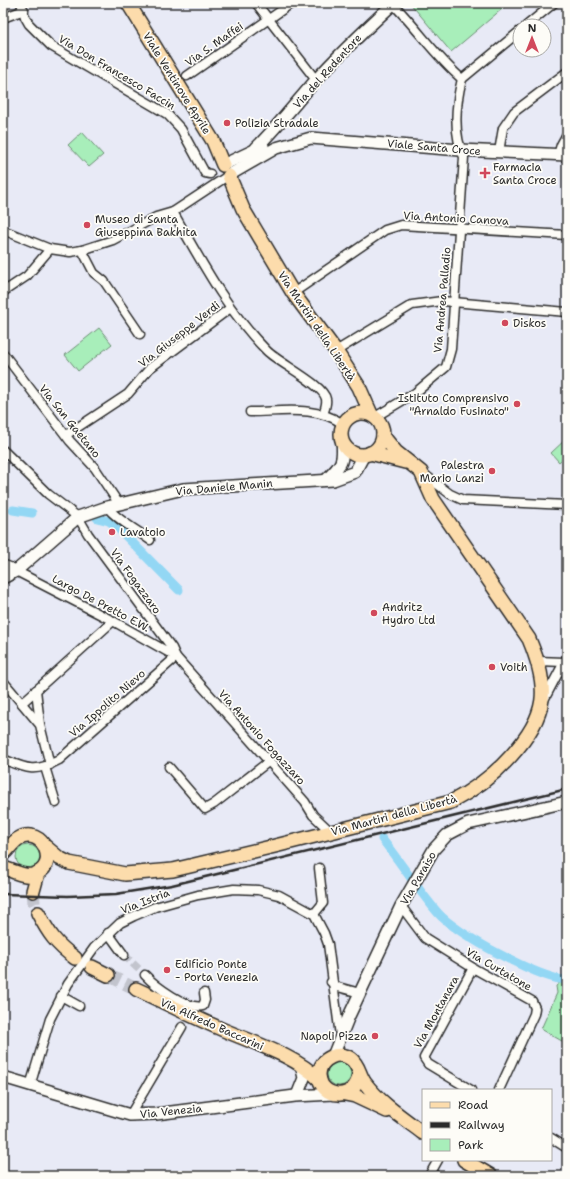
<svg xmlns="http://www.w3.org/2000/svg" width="570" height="1179" font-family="'Shantell Sans',sans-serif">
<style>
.green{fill:#a8eeba;stroke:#6a8c72}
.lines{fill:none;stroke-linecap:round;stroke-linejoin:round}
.canal{stroke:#93d7f4;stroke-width:9}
.minor-tunnel{stroke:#c2c4cd;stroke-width:8;stroke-dasharray:8 4;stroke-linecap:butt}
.primary-tunnel{stroke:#c2c4cd;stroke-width:13;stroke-dasharray:13 6;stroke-linecap:butt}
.minor-casing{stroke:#2b2b2b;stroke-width:11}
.tertiary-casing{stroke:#2b2b2b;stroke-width:14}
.primary-casing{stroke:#2b2b2b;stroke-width:16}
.minor{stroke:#fdfcf7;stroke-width:8}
.tertiary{stroke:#fdfcf7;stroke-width:11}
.primary{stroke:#fcdcac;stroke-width:13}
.rail{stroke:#2b2b2b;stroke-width:2.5}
.poi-dot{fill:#d1495b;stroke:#fdfcf7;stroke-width:1.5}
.labels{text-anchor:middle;stroke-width:3.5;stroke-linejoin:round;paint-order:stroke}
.street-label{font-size:11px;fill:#2b2b2b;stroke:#fdfcf7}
.poi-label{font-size:11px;fill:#2b2b2b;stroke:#fdfcf7;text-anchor:start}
</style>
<rect width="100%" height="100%" fill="#e8eaf6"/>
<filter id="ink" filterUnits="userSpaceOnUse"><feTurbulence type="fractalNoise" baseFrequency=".025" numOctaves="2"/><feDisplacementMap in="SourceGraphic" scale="8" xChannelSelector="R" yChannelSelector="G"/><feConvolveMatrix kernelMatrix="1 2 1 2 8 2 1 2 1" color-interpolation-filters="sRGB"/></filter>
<g filter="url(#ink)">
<!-- green -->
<g class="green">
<path d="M410 3H509L451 52Z"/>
<path d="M82 132 103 155 89 167 68 145Z"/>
<path d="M99 328 112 344 78 371 65 355Z"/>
<path d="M567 438V455L559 462 551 453Z"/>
<circle cx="28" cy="857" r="12"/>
<path d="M567 974V1044L541 1029 557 993 556 986 562 981 561 977Z"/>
<circle cx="339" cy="1074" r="12"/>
</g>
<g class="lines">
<!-- canal -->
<g class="canal">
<path d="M13 510 32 513"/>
<path d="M97 518 109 521 116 526 179 590"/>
<path d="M382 839C401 863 418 890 438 913 455 933 541 980 567 980"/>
</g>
<!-- minor-tunnel -->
<path class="minor-tunnel" d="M124 955 145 975"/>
<!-- primary-tunnel -->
<g class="primary-tunnel">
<path d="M33 891 34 903 38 913"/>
<path d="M108 975 136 989"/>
</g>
<!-- minor casing -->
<g class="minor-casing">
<g id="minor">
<path d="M21 3 25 17 29 24 51 46 167 114 181 129 205 173 210 174"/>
<path d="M256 3 316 80"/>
<path d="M393 4C417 28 436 57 462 79"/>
<path d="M3 18 24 10"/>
<path d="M526 26 554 3"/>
<path d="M187 76 292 3"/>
<path d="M462 79 520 31"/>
<path d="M499 152 503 128 514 112 567 72"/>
<path d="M558 155 561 145 567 134"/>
<path d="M173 212C201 261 227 311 267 351 279 363 324 385 326 399 327 404 325 409 323 414"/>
<path d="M3 230 50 249 70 252 82 250 113 240 156 217 173 212 226 177"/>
<path d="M82 250 94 273 104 281 140 334"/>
<path d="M3 292 27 276 50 249"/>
<path d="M293 293 385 230 401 225 567 235"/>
<path d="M336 351 412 305 442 301 567 312"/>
<path d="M3 353 70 441 95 468 119 504"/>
<path d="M250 412C281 412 316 405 343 424"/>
<path d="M375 417 415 393 446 367 451 349 464 157C453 134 456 103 462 79"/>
<path d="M66 435 128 394 150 368 229 309"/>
<path d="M3 450 48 494 78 517 88 534 172 648 176 657 305 802 313 815 331 832"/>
<path d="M424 474 450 494 463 500 567 505"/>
<path d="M107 507C119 522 135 528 150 540"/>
<path d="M16 571 113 621 175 656"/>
<path d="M538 661 564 662 566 659"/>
<path d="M3 681 40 725 50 765"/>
<path d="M36 690 40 724"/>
<path d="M544 700 564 662 567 665"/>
<path d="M22 703 113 621"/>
<path d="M3 759C27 769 35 773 59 760L176 657"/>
<path d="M45 767 56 803"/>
<path d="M169 767 205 809 214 804 268 762"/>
<path d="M401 906 425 938 473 968 532 1001 535 1008 534 1014 499 1090"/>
<path d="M314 914 323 903 319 868"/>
<path d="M108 933 124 955"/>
<path d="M145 975C155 986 188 1010 203 1006L205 1000 204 993"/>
<path d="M331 982 338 987 360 993"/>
<path d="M61 996 79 1006"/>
<path d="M30 1086 50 1019 68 984 94 948 120 923 134 916 155 907 198 895 234 889 258 890 279 895 314 914 324 933 328 944 340 1036"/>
<path d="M471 1090 428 1064 424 1058 473 968"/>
<path d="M130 1115 182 1027"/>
<path d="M551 1138 567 1148"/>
<path d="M429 1176 438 1160"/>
</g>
</g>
<!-- tertiary casing -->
<g class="tertiary-casing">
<g id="tertiary">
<path d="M256 148C278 126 295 104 315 81 340 53 367 28 394 3"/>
<path d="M225 164 263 146"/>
<path d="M231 174 276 148 311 138 460 150 567 155"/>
<path d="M326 480C342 464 344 463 342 439"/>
<path d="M3 566 16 571"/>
<path d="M3 578 16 571 78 517 107 507 183 489 333 480 355 472 364 455"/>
<path d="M333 1056 349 1016 401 906 434 849 447 835 468 824 567 802"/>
<path d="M3 1077 130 1115 156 1114 295 1096 334 1094"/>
<path d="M298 1093 304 1078 301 1065"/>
</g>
</g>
<!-- primary casing -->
<g class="primary-casing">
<g id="primary">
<path d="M128 3 213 141 223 165"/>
<path d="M229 176 243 209 293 293 336 351 359 387 371 414"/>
<circle cx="362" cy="434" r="21"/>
<path d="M370 453 405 462"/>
<path d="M46 847 59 858 69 863 125 874 173 870 275 846 451 802C474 790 494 775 511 756 548 715 550 689 529 639L433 499 421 472 396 452 383 436"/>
<path d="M3 854C8 850 12 843 18 839 43 824 62 868 32 875 23 877 12 870 3 868"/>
<path d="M33 891 38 873"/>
<path d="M38 913C49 934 56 944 75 958"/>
<path d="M92 967 108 975"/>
<path d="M136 989C164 1002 191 1016 219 1028 253 1043 293 1054 320 1080"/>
<path d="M359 1073C358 1102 319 1100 319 1074 320 1058 339 1050 351 1059 359 1065 359 1075 365 1083 380 1103 403 1118 423 1133"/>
<path d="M345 1094 355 1096 387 1111"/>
<path d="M464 1160 491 1176"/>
</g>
</g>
<!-- minor -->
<use href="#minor" class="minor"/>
<!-- tertiary -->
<use href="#tertiary" class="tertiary"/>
<!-- primary -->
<use href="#primary" class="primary"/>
<!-- rail -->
<path class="rail" d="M3 894 68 896 116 894 172 885 567 789"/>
</g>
</g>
<!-- markers -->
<g class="poi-dot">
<circle cx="227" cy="123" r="4"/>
<path d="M483 167h4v4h4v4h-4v4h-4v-4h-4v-4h4z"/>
<circle cx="87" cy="225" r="4"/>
<circle cx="505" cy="323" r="4"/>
<circle cx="517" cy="404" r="4"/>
<circle cx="492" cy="471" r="4"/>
<circle cx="112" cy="532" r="4"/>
<circle cx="374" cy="613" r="4"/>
<circle cx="492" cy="667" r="4"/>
<circle cx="167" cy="970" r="4"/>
<circle cx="375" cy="1036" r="4"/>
</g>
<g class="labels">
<!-- street labels -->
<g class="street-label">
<text transform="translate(214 44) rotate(-35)" y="4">Via S. Maffei</text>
<text transform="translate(327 71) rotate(-48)" y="4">Via del Redentore</text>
<text transform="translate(117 72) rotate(31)" y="4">Via Don Francesco Faccin</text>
<text transform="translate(177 83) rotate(58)" y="4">Viale Ventinove Aprile</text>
<text transform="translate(434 147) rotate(5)" y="4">Viale Santa Croce</text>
<text transform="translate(456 218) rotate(3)" y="4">Via Antonio Canova</text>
<text transform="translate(442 300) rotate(-85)" y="4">Via Andrea Palladio</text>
<text transform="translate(317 326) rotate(56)" y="4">Via Martiri della Libertà</text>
<text transform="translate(179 334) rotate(-38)" y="4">Via Giuseppe Verdi</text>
<text transform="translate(70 421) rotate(51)" y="4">Via San Gaetano</text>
<text transform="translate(224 487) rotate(-5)" y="4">Via Daniele Manin</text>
<text transform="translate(136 581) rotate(54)" y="4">Via Fogazzaro</text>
<text transform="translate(101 603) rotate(28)" y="4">Largo De Pretto E.W.</text>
<text transform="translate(107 703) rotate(-41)" y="4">Via Ippolito Nievo</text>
<text transform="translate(262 737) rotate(48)" y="4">Via Antonio Fogazzaro</text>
<text transform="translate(394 815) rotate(-15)" y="4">Via Martiri della Libertà</text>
<text transform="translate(418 878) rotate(-60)" y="4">Via Paraiso</text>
<text transform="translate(145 901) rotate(-21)" y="4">Via Istria</text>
<text transform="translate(499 969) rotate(30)" y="4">Via Curtatone</text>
<text transform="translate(436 1012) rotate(-61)" y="4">Via Montanara</text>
<text transform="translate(212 1024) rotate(24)" y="4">Via Alfredo Baccarini</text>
<text transform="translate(171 1111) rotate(-6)" y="4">Via Venezia</text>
</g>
<!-- poi labels -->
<g class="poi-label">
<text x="235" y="127">Polizia Stradale</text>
<text x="493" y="171">Farmacia<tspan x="493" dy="13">Santa Croce</tspan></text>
<text x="95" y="223">Museo di Santa<tspan x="95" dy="13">Giuseppina Bakhita</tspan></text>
<text x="513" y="327">Diskos</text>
<text x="509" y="402" text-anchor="end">Istituto Comprensivo<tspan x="509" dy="13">"Arnaldo Fusinato"</tspan></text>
<text x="484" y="469" text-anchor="end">Palestra<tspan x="484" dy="13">Mario Lanzi</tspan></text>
<text x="120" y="536">Lavatoio</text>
<text x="382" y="611">Andritz<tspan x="382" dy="13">Hydro Ltd</tspan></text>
<text x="500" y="671">Voith</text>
<text x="175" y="968">Edificio Ponte<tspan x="175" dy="13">- Porta Venezia</tspan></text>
<text x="367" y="1040" text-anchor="end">Napoli Pizza</text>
</g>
</g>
<!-- margin -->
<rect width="570" height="1179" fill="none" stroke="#fdfcf7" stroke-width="16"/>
<rect x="8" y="8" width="554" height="1163" fill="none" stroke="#2b2b2b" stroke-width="1.5" filter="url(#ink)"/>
<!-- legend -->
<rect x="422" y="1089" width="130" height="72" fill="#fdfcf7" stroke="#a9a8a5"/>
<rect x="430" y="1102" width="20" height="6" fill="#fcdcac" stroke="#a9a8a5"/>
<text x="458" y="1109" font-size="12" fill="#2b2b2b">Road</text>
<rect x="430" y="1122" width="20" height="6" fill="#2b2b2b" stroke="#a9a8a5"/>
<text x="458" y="1129" font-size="12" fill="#2b2b2b">Railway</text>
<rect x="430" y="1139" width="20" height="12" fill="#a8eeba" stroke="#a9a8a5"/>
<text x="458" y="1149" font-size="12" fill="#2b2b2b">Park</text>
<!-- north arrow -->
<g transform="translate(532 38)"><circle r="19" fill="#fdfcf7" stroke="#a9a8a5"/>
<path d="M0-3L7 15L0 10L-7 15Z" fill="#d1495b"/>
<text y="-6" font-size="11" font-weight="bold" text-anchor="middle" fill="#2b2b2b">N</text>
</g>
</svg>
